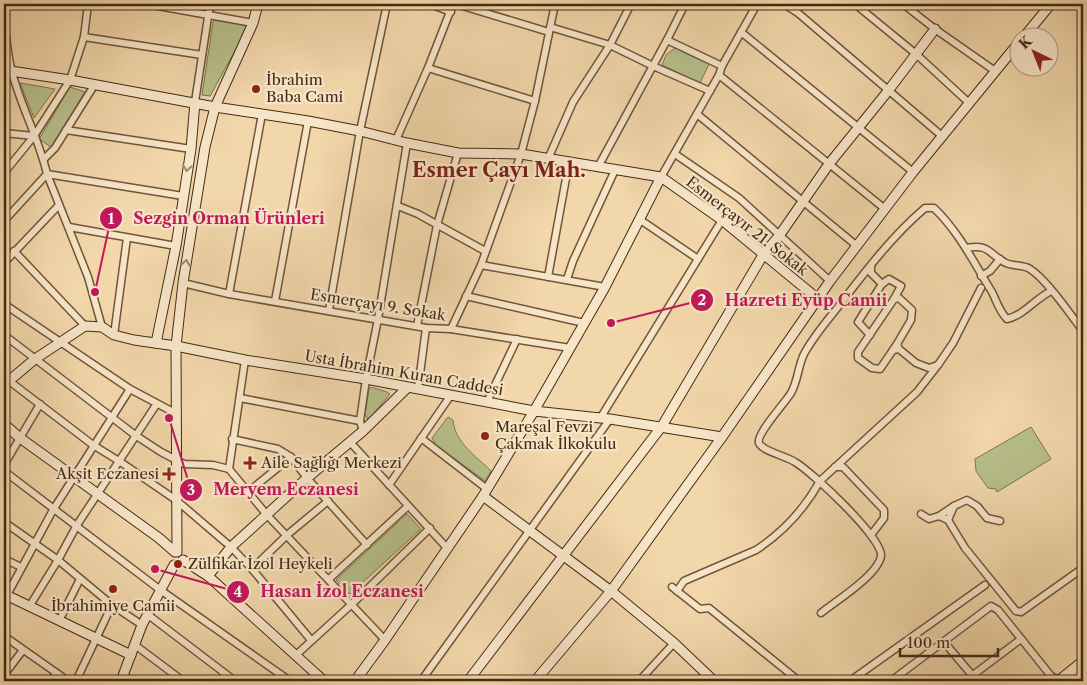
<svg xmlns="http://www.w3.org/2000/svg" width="1087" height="685" font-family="'Libre Caslon Text',serif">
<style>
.green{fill:#b7bf8b;stroke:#7e7450}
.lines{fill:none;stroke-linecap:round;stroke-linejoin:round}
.street-casing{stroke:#70553a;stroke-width:9}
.secondary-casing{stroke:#452a15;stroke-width:11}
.street{stroke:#f7e5c8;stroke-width:6}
.secondary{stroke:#f7e5c8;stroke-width:9}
.oneway{stroke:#9e886e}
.poi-dot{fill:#8f2418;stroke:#f7e5c8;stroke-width:2}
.labels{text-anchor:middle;stroke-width:4.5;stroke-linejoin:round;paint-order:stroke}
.poi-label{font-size:15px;fill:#452a15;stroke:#f7e5c8;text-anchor:start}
.street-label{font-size:15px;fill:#452a15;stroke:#f7e5c8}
.district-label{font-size:20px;font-weight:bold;fill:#7a1f14;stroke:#f7e5c8}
.leader{fill:none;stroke:#c2185b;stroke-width:2}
.callout-dot{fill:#c2185b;stroke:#f7e5c8;stroke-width:2}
.mark-label{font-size:15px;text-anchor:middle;font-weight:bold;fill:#fff}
.callout-label{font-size:16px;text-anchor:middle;font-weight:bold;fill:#c2185b;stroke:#f7e5c8;stroke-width:4.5;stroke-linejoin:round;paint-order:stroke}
</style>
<rect width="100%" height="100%" fill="#f2d7aa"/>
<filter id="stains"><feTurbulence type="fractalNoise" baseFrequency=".004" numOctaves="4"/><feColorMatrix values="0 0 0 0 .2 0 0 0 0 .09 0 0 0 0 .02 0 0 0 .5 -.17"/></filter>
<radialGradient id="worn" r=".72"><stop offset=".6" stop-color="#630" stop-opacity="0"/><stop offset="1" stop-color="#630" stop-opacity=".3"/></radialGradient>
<!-- green -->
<g class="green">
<path d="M216 20 245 25 247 29 210 96 202 95 213 22Z"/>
<path d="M675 48 709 64 700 83 662 65 666 55Z"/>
<path d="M20 83 55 89 34 118Z"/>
<path d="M70 87 85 92 51 147 39 139Z"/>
<path d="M371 387 387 392 390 394 368 420 365 414 369 389Z"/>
<path d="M448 417 453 420C455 443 476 456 491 471L485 481 436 445 432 438Z"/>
<path d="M1031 427 1051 459 997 492 996 489 988 488 976 471 975 459Z"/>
<path d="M407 514 421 529 350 594 336 580Z"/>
</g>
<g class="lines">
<!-- street casing -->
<g class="street-casing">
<g id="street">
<path d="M147 4 253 23"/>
<path d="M430 4 451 12"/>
<path d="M456 4 549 32"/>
<path d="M784 4 798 13 942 136"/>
<path d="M855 4 916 54 968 102"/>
<path d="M903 4 935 29 995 71"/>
<path d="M4 18C6 35 7 54 12 72 21 107 39 139 47 174L88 277 102 327"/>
<path d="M550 27 610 45 653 66 710 91"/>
<path d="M741 32 913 172"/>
<path d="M84 37 202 55"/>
<path d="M667 40 722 66"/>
<path d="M428 68 535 101"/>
<path d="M719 75 885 209"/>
<path d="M195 102 210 4"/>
<path d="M697 114 857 246"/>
<path d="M66 130 191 149"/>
<path d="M4 133 34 136"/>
<path d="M396 140 428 68 453 4"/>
<path d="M675 154 739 198 830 281"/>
<path d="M44 159 55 148 95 84"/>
<path d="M548 159 573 102 610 45 631 4"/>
<path d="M598 167 667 40 685 4"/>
<path d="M4 173 34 136 70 80 84 37 88 4"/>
<path d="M661 177 719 75 722 66 757 4"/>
<path d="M398 206 418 214 485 251"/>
<path d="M639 219 698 259"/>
<path d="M4 221 47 174 183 196"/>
<path d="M69 227 176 246"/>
<path d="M966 248C989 244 987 252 1004 262 1012 267 1023 264 1030 269 1047 280 1070 314 1083 331"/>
<path d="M14 251 85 326"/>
<path d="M4 263 59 205"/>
<path d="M481 265 605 287"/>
<path d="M871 266V273L882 284"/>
<path d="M981 276 990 271 1000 259"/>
<path d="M548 277 569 162"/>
<path d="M567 279 573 261 615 170"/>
<path d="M183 283 229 294 426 328 451 329 570 348"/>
<path d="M229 294 262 114"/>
<path d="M466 296 584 323"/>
<path d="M275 301 308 121"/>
<path d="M4 304 130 389 175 413"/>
<path d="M329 310 360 131 387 4"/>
<path d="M417 326 437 225 458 153"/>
<path d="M451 329 481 265 521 154 535 101 555 4"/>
<path d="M4 335 135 435 161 452 184 464 213 465 229 469 267 515 385 640"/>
<path d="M114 335 127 238"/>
<path d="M870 335 858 322 882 284 889 279 901 286 894 299"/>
<path d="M899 349 897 344 893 350 899 349 916 363 929 368 938 365 953 343 981 288"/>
<path d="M893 350 880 369 872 368 858 358V352L894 299 899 298 912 310 911 320 897 344"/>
<path d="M4 377 93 445 119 461 176 500 231 547 252 569 311 640"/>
<path d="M418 389 426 328"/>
<path d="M240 398 360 421"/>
<path d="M487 402 517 339"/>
<path d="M601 417 722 220"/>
<path d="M363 431 360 421 366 379 378 319 407 143"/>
<path d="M421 438 487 489"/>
<path d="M232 439 278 449 291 457 307 478 367 545"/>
<path d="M350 442 447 548"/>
<path d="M4 465 40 404"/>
<path d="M835 467H843L884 510V518L871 535"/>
<path d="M229 469 245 360"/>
<path d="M4 471 159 589 290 681"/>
<path d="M389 485 451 395"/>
<path d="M248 492 291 457"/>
<path d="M954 506 967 500 977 506 987 518 1000 521"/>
<path d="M921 514 929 519 939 516 948 520 965 548 1016 611 1021 612 1083 568"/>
<path d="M939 516 954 506 948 520"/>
<path d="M4 522 58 560 112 605 142 625"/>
<path d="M4 559 21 567"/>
<path d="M252 569 287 535 328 501"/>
<path d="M329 579 408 506"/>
<path d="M672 587 700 609 709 608 799 681"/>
<path d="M677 591 684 581 756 550C782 533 805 508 820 481L917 392 938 365"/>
<path d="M7 595 53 510 130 389"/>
<path d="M29 607 58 560 77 525 156 405"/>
<path d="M821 613C836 601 878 575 881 556 883 538 812 472 795 462 786 456 762 451 759 443 756 434 785 403 791 393 798 381 798 366 804 354 813 337 826 322 838 307 864 273 892 236 925 208H934C959 232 974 263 992 292 997 302 999 311 1007 319 1024 315 1035 299 1051 291"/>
<path d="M147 614 235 681"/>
<path d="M59 621 80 579"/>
<path d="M4 636 68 681"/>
<path d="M944 642 977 681"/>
<path d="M135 645 183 681"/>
<path d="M296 655 352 604 430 528"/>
<path d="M4 675 23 650"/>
<path d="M51 681 56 673"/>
<path d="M76 681 112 605"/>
<path d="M421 681 610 419"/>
<path d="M639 681 674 643"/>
<path d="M850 681 985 585"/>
<path d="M891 681 991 606 998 610 1051 676 1060 681"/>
<path d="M965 681 1021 639"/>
</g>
</g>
<!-- secondary casing -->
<g class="secondary-casing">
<g id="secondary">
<path d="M1023 38 1051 4"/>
<path d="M4 70 70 80 215 107 308 121 360 131 407 143 458 153 521 154 661 177 722 220 818 299"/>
<path d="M156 343 176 246 191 149 195 102"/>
<path d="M4 385 35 359 85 326 102 327 114 335 134 340 176 346 245 360 366 379 534 411 610 419 722 437"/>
<path d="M4 424 20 438 159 538 175 552"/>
<path d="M483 496 611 591 674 643 714 681"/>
<path d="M177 552 176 346 183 283 205 147 215 107 253 23 258 4"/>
<path d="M183 560 208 576 324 681"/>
<path d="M208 576 231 547 307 478 363 431 407 388"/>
<path d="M4 594 131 655"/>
<path d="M121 681 142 625 174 565"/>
<path d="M355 681 385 640 483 496 534 411 605 287 661 177"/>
<path d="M468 681 662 426 763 255 779 236 829 164 888 91 935 29"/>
<path d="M535 681 611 591 722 437 830 281 913 172 1020 41"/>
<path d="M1058 681 1083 661"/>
<path d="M1072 681 1083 673"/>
</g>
</g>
<!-- street -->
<use href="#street" class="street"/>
<!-- secondary -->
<use href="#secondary" class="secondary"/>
</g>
<!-- one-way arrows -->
<defs><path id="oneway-chevron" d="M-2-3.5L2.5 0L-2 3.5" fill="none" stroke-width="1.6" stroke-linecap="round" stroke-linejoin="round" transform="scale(1.25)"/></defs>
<g class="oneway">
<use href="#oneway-chevron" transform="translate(187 168) rotate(99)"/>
<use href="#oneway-chevron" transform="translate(186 263) rotate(-81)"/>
</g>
<!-- markers -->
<g class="poi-dot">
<circle cx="256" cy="89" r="5"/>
<circle cx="485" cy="436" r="5"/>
<path d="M247.5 455.5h5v5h5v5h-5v5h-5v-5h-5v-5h5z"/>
<path d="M166.5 466.5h5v5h5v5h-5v5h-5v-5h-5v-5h5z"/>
<circle cx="178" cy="564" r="5"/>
<circle cx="113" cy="589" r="5"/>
</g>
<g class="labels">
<!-- poi labels -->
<g class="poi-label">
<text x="266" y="85">İbrahim<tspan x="266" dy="17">Baba Cami</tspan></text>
<text x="495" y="432">Mareşal Fevzi<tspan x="495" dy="17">Çakmak İlkokulu</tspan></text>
<text x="261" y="468">Aile Sağlığı Merkezi</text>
<text x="159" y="479" text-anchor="end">Akşit Eczanesi</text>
<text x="188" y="569">Zülfikar İzol Heykeli</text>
<text x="113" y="611" text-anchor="middle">İbrahimiye Camii</text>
</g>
<!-- street labels -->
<g class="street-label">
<text transform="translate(747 226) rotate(38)" y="5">Esmerçayır 21. Sokak</text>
<text transform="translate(378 305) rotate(9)" y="5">Esmerçayı 9. Sokak</text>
<text transform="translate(404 373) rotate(10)" y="5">Usta İbrahim Kuran Caddesi</text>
</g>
<!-- district labels -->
<g class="district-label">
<text x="499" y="177">Esmer Çayı Mah.</text>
</g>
</g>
<!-- callouts -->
<path class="leader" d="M95 292L111 218M611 323L702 300M169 418L191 490M155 569L238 592"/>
<g class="callout-dot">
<circle cx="95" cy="292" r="5"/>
<circle cx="611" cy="323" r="5"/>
<circle cx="169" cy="418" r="5"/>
<circle cx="155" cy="569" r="5"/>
<circle cx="111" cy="218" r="12"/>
<circle cx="702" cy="300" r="12"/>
<circle cx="191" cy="490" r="12"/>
<circle cx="238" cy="592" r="12"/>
</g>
<g class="mark-label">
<text x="111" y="224">1</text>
<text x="702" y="305">2</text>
<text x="191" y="495">3</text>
<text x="238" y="597">4</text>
</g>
<g class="callout-label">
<text x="229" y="224">Sezgin Orman Ürünleri</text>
<text x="806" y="306">Hazreti Eyüp Camii</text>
<text x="286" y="495">Meryem Eczanesi</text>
<text x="342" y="597">Hasan İzol Eczanesi</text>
</g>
<!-- margin -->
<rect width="1087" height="685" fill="none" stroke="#f2d7aa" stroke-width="20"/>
<rect x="5" y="5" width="1077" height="675" fill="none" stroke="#452a15" stroke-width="2.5"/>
<rect x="10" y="10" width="1067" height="665" fill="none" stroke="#452a15"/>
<!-- north arrow -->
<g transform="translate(1034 52) rotate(317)"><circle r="24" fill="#f7e5c8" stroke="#b09a80"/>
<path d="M0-4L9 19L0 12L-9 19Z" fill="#8f2418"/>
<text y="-8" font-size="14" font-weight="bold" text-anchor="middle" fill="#452a15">K</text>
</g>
<!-- scale -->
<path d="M900 648v8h98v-8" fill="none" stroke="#452a15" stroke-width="2.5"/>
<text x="907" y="648" font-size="15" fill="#452a15" stroke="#f7e5c8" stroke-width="4" paint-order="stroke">100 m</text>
<rect width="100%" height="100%" filter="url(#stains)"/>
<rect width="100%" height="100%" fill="url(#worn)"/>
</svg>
